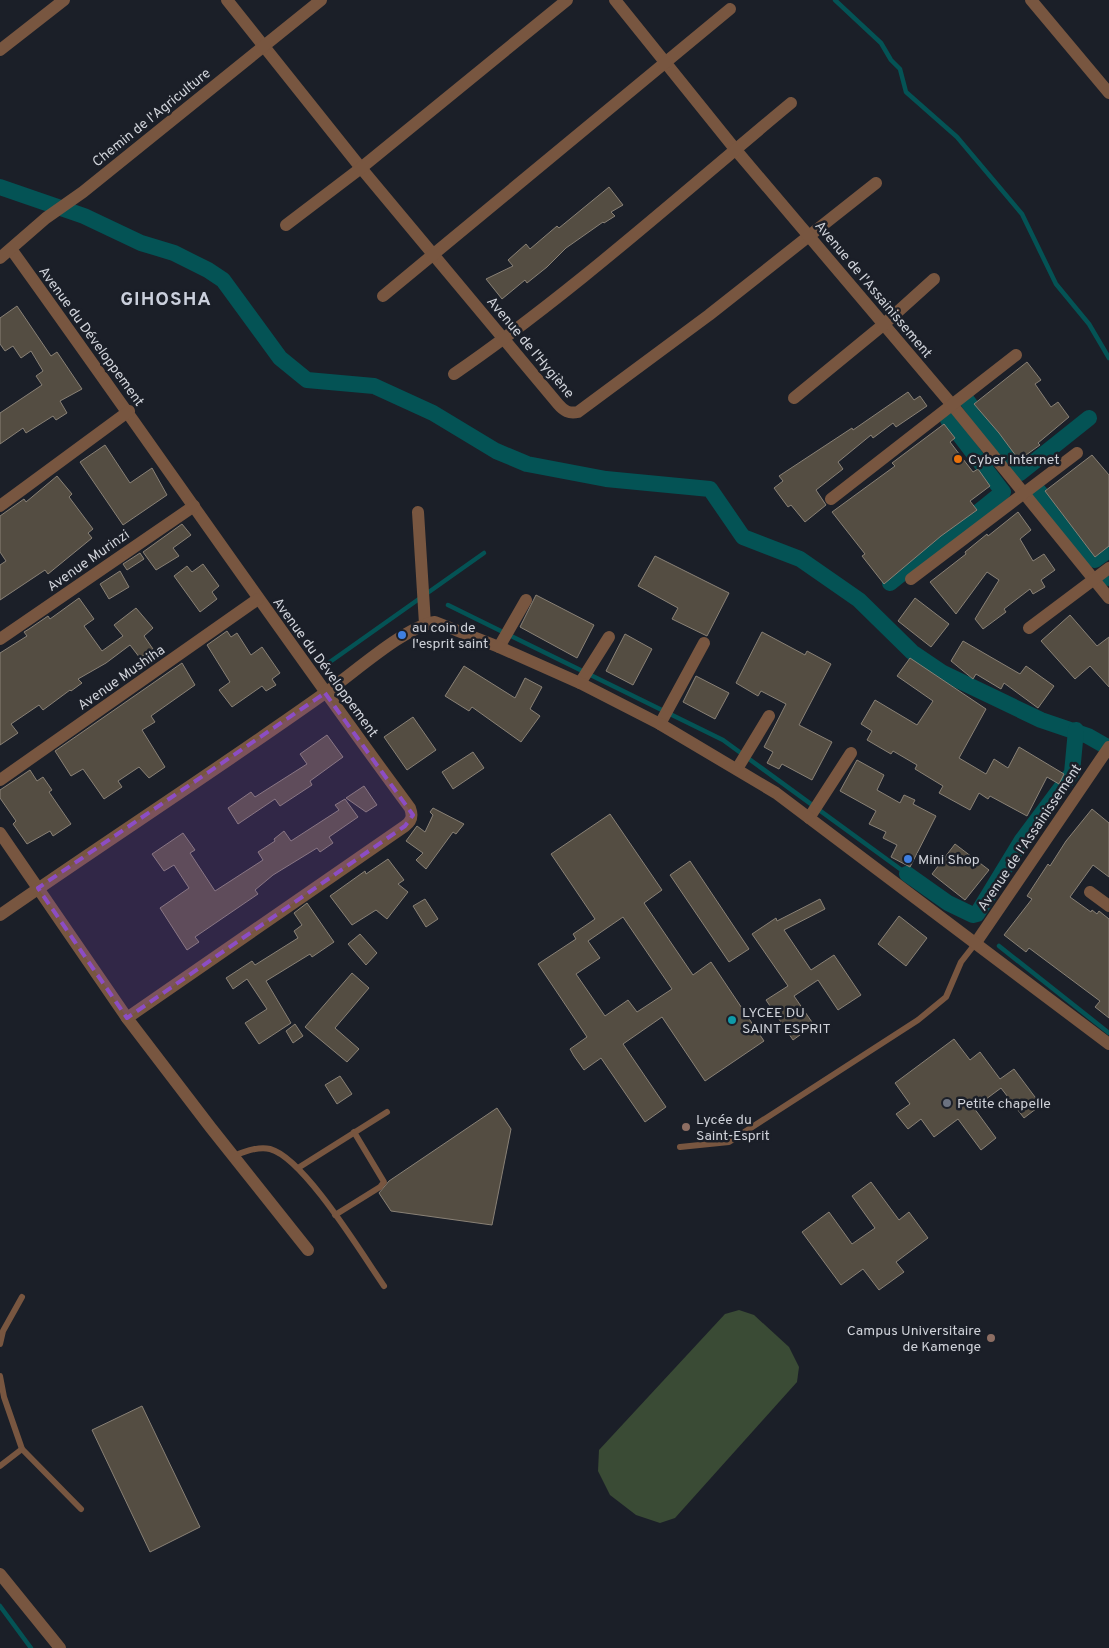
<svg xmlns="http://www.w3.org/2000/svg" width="1109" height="1648" font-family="Overpass,sans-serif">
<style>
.green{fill:#3a4b35}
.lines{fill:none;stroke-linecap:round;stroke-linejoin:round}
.stream{stroke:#045355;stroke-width:4.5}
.canal{stroke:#045355;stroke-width:16}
.building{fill:#544d42;stroke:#898176;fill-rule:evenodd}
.service{stroke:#785640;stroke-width:6}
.minor{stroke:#785640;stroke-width:12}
.tertiary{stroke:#785640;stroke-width:12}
.marked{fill:#8c4dc4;fill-opacity:0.2;stroke:#8c4dc4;stroke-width:4;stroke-dasharray:10 6;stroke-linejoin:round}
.food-dot{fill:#e8710a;stroke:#1b1f28;stroke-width:2}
.shop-dot{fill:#3f7fe0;stroke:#1b1f28;stroke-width:2}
.culture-dot{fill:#0f9aa8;stroke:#1b1f28;stroke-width:2}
.worship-dot{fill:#6b7280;stroke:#1b1f28;stroke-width:2}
.education-dot{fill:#8d6e63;stroke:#1b1f28;stroke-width:2}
.labels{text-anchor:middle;stroke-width:5;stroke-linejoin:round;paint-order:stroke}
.street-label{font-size:14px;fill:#cfd2d9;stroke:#1b1f28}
.poi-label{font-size:14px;fill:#cfd2d9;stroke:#1b1f28;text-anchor:start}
.district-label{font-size:19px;font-weight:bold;letter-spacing:1px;fill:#cbd0dd;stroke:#1b1f28}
</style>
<rect width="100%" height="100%" fill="#1b1f28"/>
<!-- green -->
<path class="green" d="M739 1310 754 1315 789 1347 799 1367 797 1382 675 1518 660 1523 636 1515 610 1495 598 1471 599 1450 725 1314Z"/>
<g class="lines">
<!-- stream -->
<g class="stream">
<path d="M835 0 881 43 891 60 900 69 906 92 957 137 1022 214 1056 284 1089 324 1109 358"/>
<path d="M448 605 723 740 907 874"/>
<path d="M327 664 484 553"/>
<path d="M999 946 1109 1033"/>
<path d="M0 1606 31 1648"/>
</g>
<!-- canal -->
<g class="canal">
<path d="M0 187 84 216 141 243 174 253 208 270 223 280 280 358 307 380 374 386 433 413 496 451 527 464 606 479 710 489 743 537 800 559 859 600 912 652 943 673 1041 720 1088 736 1109 748"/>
<path d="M966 399 1020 473 1089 418"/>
<path d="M1037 489 1095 560 1109 550"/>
<path d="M1108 577 1109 578"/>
<path d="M890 583 1003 492 948 420"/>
<path d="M907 874 948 903 973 915 977 914 1022 840 1072 773 1076 730"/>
</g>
</g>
<!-- building -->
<g class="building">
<path d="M609 187 623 205 611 212 615 216 604 223 603 222 566 248 547 267 527 283 525 280 502 299 486 279 513 266 508 260 526 244 530 249 557 226 559 228Z"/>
<path d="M17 306 51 356 57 352 82 389 60 401 67 413 56 420 53 416 26 433 23 428 0 444V413L42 385 36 376 43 371 31 351 21 358 13 346 5 351 0 344V318Z"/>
<path d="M1027 362 1041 380 1035 384 1051 407 1058 402 1069 417 1038 443 1040 445 1019 460 999 433 974 404Z"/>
<path d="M908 392 914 400 920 396 927 406 896 427 893 423 873 438 871 435 838 462 843 469 816 490 826 505 805 522 791 505 788 507 774 488 783 481 779 476 852 428 853 430Z"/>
<path d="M944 424 955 438 950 442 973 472 978 469 990 486 970 501 977 510 941 536 884 584 862 556 865 554 832 512 895 466 892 463Z"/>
<path d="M105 445 130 483 152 468 167 495 123 525 80 462Z"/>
<path d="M1092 455 1109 475V546L1095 557 1045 491Z"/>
<path d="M57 476 72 494 69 497 93 529 88 533 92 538 48 574 45 570 0 600V565L6 561 0 552V516L24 499 26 502Z"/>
<path d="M1018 512 1031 530 1020 539 1033 561 1044 554 1055 570 1041 580 1045 587 1033 594 1030 589 1004 609 1006 612 983 629 975 619 999 580 987 572 956 614 930 582 966 554 965 552 987 534 988 536Z"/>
<path d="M182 524 191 535 173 548 179 556 156 570 143 552Z"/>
<path d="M140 553 144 559 127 570 123 564Z"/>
<path d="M655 556 729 593 707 636 672 619 678 608 638 586Z"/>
<path d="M203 564 219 586 212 592 217 599 200 612 174 576 187 566 192 572Z"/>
<path d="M120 571 129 587 109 599 100 584Z"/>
<path d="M536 595 594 625 577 658 520 627Z"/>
<path d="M79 598 94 619 84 626 102 651 123 636 114 625 136 608 153 628 144 636 153 649 140 658 130 645 106 663 78 679 82 683 71 691 70 690 43 710 39 705 11 724 18 733 0 745V653L27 636 24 632 29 629 48 616 50 619Z"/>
<path d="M915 598 949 624 931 647 898 621Z"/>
<path d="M1070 615 1097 646 1109 637V687L1090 666 1075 679 1041 641Z"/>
<path d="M227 631 231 637 237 633 251 655 262 647 280 673 272 679 276 685 266 691 262 686 232 707 219 690 230 682 207 645Z"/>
<path d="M762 632 805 655 807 651 831 664 799 725 832 742 812 780 782 764 779 769 767 763 773 752 764 747 786 704 761 691 758 696 736 683Z"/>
<path d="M625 634 652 649 633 685 606 671Z"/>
<path d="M963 641 1020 674 1026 666 1054 686 1038 708 1004 683 1001 689 976 674 973 679 951 661Z"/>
<path d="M910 658 986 709 959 758 986 774 994 759 1008 768 1019 747 1064 774 1059 784 1047 777 1027 816 990 796 988 799 979 793 970 810 939 793 943 786 915 769 917 765 893 751 891 754 867 740 872 731 861 724 875 700 917 725 933 701 897 676Z"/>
<path d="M182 663 195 685 151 716 155 722 142 730 165 767 149 778 139 767 118 781 122 787 104 799 83 769 71 776 55 751Z"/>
<path d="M464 666 515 698 525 678 542 687 530 709 540 716 521 742 472 707 469 711 445 696Z"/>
<path d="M696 676 729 693 715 719 683 702Z"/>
<path d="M413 717 436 750 407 770 384 737Z"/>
<path d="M327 735 343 757 310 781 312 785 280 806 275 799 238 824 228 808 251 792 255 797 307 764 300 754Z"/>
<path d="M473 752 484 768 453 789 442 772Z"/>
<path d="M857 760 884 775 877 790 900 803 904 795 915 800 913 804 936 816 910 867 891 857 897 845 883 838 886 832 869 824 876 811 840 791Z"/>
<path d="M30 770 37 781 43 777 52 790 49 792 71 824 53 836 50 831 27 844 13 824 16 821 0 798V790Z"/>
<path d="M364 786 377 805 366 812 346 798Z"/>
<path d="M345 799 358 817 329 837 333 843 320 852 317 848 273 875 255 890 258 894 195 937 199 942 187 950 160 908 189 888 174 865 164 871 152 854 183 833 195 850 190 853 215 891 263 860 258 852 275 841 274 839 284 831 291 841 339 810 335 805Z"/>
<path d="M433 808 464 824 456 834 453 832 426 869 416 860 423 853 406 841 417 826 425 832 433 815 430 812Z"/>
<path d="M1092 809 1109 823V877L1093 865 1070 897 1091 912 1092 910 1097 914 1099 911 1109 919V1018L1095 1007 1100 1001 1029 948 1026 952 1004 935 1032 899 1027 896 1048 864 1050 866 1066 841Z"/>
<path d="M610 814 662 890 644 903 693 975 711 962 764 1041 705 1081 662 1017 623 1044 666 1107 645 1122 601 1058 584 1070 574 1056 570 1049 587 1037 538 964 576 939 573 934 595 919 551 854ZM623 917 672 989 637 1012 628 1000 605 1016 576 974 600 958 588 941Z"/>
<path d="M955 844 989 870 965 900 932 874Z"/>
<path d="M388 859 404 880 398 884 408 892 387 919 376 910 352 925 330 896 365 871 366 874Z"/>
<path d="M690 861 749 949 729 962 670 875Z"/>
<path d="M425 899 438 919 426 927 413 906Z"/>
<path d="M820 899 825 909 784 930 811 970 834 955 861 995 838 1010 818 980 794 996 814 1025 793 1040 766 1000 788 986 752 934 776 918 777 921Z"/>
<path d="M307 903 334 942 312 957 310 954 266 981 291 1023 259 1044 245 1023 267 1009 247 979 233 989 226 978 252 961 255 965 298 938 294 931 302 925 294 913Z"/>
<path d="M899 916 927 938 906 966 878 944Z"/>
<path d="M360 934 377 953 366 965 348 944Z"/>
<path d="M352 973 369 988 335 1028 359 1049 347 1062 305 1027Z"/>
<path d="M295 1024 303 1036 293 1043 286 1031Z"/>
<path d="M954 1039 970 1060 980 1052 1000 1079 1014 1069 1041 1105 1024 1118 1001 1088 974 1108 996 1138 981 1150 958 1119 934 1137 921 1119 908 1129 896 1114 910 1104 895 1083Z"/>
<path d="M340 1076 352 1094 337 1104 325 1085Z"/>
<path d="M497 1108 511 1129 492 1225 391 1211 379 1193 389 1181Z"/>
<path d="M871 1182 899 1220 909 1212 928 1238 896 1262 904 1272 879 1290 863 1269 841 1285 802 1232 829 1212 852 1244 875 1228 852 1196Z"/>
<path d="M142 1406 200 1527 150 1552 92 1430Z"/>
</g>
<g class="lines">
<!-- service -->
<g class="service">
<path d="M680 1147 729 1142 918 1020 946 997 961 962 975 944"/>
<path d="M233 1156C244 1152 258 1146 270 1149 304 1158 362 1254 384 1286"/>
<path d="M298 1168 387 1112"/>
<path d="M335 1215 380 1187 384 1182 354 1132"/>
<path d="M0 1344 3 1331 22 1297"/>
<path d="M0 1376 4 1397 22 1449 81 1509"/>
<path d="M0 1466 22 1449"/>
</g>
<!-- minor -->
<g class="minor">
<path d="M227 0 361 168 558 404C564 411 569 414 578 412L709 315 876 183"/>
<path d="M615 0 735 149 953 406 1109 598"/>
<path d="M1031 0 1109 93"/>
<path d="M0 50 64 0"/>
<path d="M286 225 361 168 567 0"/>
<path d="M11 249C145 435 274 624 410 808 413 816 412 821 405 826L127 1018"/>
<path d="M383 296 730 9"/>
<path d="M454 374C573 292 680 195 791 103"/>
<path d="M794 398 883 325 934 279"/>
<path d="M831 499 1016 355"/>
<path d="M0 506 129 411"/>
<path d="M418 512 425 624"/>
<path d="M911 579 1077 453"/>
<path d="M1029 628 1109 568"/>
<path d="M0 639 194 506"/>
<path d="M499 647 526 600"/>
<path d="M580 683 609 637"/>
<path d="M660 724 704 643"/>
<path d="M737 769 769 716"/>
<path d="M0 780 258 599"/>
<path d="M809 818 851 753"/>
<path d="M0 833 127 1018 211 1128 308 1250"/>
<path d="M1090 892 1109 906"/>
<path d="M975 944 1109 747"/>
<path d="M0 1574 60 1648"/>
</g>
<!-- tertiary -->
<g class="tertiary">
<path d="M0 258 46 218 83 192 321 0"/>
<path d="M0 915C108 840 218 769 325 693 353 674 404 627 435 622L499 647 580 683 660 724 776 793 1109 1044"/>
</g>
</g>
<!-- marked area -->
<path class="marked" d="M325 693 413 815 405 826 127 1018 38 888Z"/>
<!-- markers -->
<circle class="food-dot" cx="958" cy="459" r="5"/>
<g class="shop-dot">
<circle cx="402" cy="635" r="5"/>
<circle cx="908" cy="859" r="5"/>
</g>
<circle class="culture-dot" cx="732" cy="1020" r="5"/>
<circle class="worship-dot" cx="947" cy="1103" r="5"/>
<g class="education-dot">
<circle cx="686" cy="1127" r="5"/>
<circle cx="991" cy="1338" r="5"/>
</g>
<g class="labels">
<!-- street labels -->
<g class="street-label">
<text transform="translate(151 117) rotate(-39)" y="5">Chemin de l'Agriculture</text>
<text transform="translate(874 289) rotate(50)" y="5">Avenue de l'Assainissement</text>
<text transform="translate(92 336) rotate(54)" y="5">Avenue du Développement</text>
<text transform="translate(531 347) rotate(50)" y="5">Avenue de l'Hygiène</text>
<text transform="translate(88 560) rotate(-35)" y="5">Avenue Murinzi</text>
<text transform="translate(326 667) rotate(54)" y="5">Avenue du Développement</text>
<text transform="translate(121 677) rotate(-35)" y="5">Avenue Mushiha</text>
<text transform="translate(1029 837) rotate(-56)" y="5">Avenue de l'Assainissement</text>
</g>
<!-- poi labels -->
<g class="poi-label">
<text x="968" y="464">Cyber Internet</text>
<text x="412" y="632">au coin de<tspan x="412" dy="16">l'esprit saint</tspan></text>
<text x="918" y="864">Mini Shop</text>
<text x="742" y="1017">LYCEE DU<tspan x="742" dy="16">SAINT ESPRIT</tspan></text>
<text x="957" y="1108">Petite chapelle</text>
<text x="696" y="1124">Lycée du<tspan x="696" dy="16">Saint-Esprit</tspan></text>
<text x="981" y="1335" text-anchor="end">Campus Universitaire<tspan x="981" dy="16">de Kamenge</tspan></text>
</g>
<!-- district labels -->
<g class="district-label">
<text x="166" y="305">GIHOSHA</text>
</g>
</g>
</svg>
